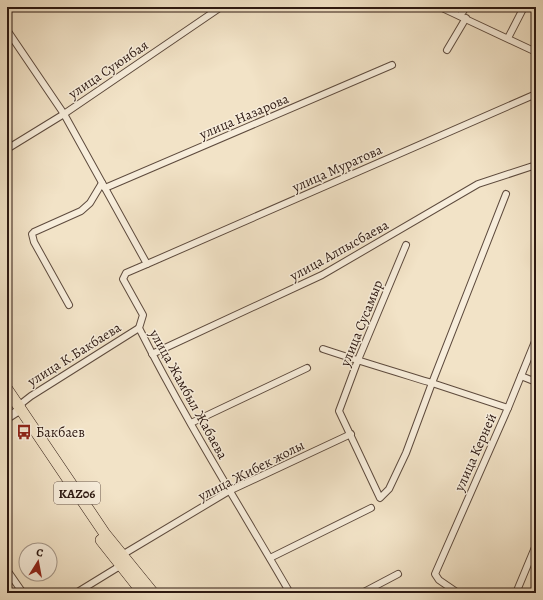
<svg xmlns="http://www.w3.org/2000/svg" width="543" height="600" font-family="Alegreya,serif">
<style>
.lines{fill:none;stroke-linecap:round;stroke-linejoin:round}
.minor-casing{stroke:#5e4b3e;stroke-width:8}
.tertiary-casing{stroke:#5e4b3e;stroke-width:10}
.trunk-casing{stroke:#2c1811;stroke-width:12}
.minor{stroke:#f7eddb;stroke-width:6}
.tertiary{stroke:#f7eddb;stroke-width:8}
.trunk{stroke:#f2e3c7;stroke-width:11}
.labels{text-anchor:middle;stroke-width:3;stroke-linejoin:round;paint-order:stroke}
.shield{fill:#f7eddb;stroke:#69584e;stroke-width:1}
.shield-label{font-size:13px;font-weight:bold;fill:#2c1811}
.street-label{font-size:14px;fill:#2c1811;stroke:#f7eddb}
.poi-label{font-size:14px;fill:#2c1811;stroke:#f7eddb;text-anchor:start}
</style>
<rect width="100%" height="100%" fill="#f2e3c7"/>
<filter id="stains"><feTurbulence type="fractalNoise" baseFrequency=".005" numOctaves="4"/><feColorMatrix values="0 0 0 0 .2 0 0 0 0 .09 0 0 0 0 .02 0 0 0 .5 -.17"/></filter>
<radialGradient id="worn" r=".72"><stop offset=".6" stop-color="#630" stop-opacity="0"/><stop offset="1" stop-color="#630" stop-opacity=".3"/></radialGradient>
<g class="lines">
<!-- minor casing -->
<g class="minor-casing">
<g id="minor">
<path d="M440 7 536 52"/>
<path d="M460 16 466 7"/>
<path d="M7 30 64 114 147 264 126 273 123 279 143 315 139 328C185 419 239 505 290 593"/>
<path d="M508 38 524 7"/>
<path d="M447 50 466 18"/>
<path d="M7 149 64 114 221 7"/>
<path d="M105 188 392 65"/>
<path d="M506 194 432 383 508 408"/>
<path d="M147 264 536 94"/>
<path d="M69 305 34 242 32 234 34 232 81 211 90 203 102 183"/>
<path d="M323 349C359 361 396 372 432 383L406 453 389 489 380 498 339 411 358 360 406 245"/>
<path d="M152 354 322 275 478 184 536 165"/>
<path d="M521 376 536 382"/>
<path d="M21 409 22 403 31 396 139 328"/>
<path d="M191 423 307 368"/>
<path d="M122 555 229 491 351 434"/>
<path d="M270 558 371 508"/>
<path d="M7 570 23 593"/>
<path d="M76 593 120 566"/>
<path d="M362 593 398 574"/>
<path d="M458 593 439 580 435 574 508 408 536 339"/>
<path d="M516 593 536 545"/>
</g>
</g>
<!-- tertiary casing -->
<g class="tertiary-casing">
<path id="tertiary" d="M7 418 21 409"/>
</g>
<!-- trunk casing -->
<g class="trunk-casing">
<g id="trunk">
<path d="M7 389 105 534 153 593"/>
<path d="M101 540 143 593"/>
</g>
</g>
<!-- minor -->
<use href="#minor" class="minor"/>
<!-- tertiary -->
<use href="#tertiary" class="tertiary"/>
<!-- trunk -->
<use href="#trunk" class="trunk"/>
</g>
<!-- icons -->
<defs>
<g id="bus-bare" transform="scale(1.2)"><path d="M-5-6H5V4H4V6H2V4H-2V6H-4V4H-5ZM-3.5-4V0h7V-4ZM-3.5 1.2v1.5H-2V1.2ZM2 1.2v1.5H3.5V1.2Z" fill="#8f2418" stroke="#f7eddb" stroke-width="2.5" paint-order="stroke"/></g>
</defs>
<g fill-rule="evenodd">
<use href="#bus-bare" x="24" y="432"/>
</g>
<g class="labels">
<!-- shield labels -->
<rect class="shield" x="54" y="482" width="46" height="22" rx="3"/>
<g class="shield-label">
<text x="77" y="498">KАZ06</text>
</g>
<!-- street labels -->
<g class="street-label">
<text transform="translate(108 69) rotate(-34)" y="5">улица Суюнбая</text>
<text transform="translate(244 116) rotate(-23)" y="5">улица Назарова</text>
<text transform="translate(337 168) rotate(-24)" y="5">улица Муратова</text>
<text transform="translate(339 250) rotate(-29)" y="5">улица Алпысбаева</text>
<text transform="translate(361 323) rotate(-68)" y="5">улица Сусамыр</text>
<text transform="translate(74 354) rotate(-32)" y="5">улица К.Бакбаева</text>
<text transform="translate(189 394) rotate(61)" y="5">улица Жамбыл Жабаева</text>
<text transform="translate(475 452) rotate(-66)" y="5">улица Керней</text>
<text transform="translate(251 470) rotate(-27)" y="5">улица Жибек жолы</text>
</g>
<!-- poi labels -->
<g class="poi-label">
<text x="36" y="437">Бакбаев</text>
</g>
</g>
<!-- margin -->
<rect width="543" height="600" fill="none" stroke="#f2e3c7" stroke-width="24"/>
<rect x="8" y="8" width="527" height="584" fill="none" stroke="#2c1811" stroke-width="2"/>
<rect x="12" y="12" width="519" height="576" fill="none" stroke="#2c1811"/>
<!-- north arrow -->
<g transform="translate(38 562) rotate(11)"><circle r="19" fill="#f7eddb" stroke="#a6988a"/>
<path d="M0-3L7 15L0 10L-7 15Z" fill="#8f2418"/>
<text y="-6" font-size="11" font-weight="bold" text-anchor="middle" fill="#2c1811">С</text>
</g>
<rect width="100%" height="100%" filter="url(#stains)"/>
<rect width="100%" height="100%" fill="url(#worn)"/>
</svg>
